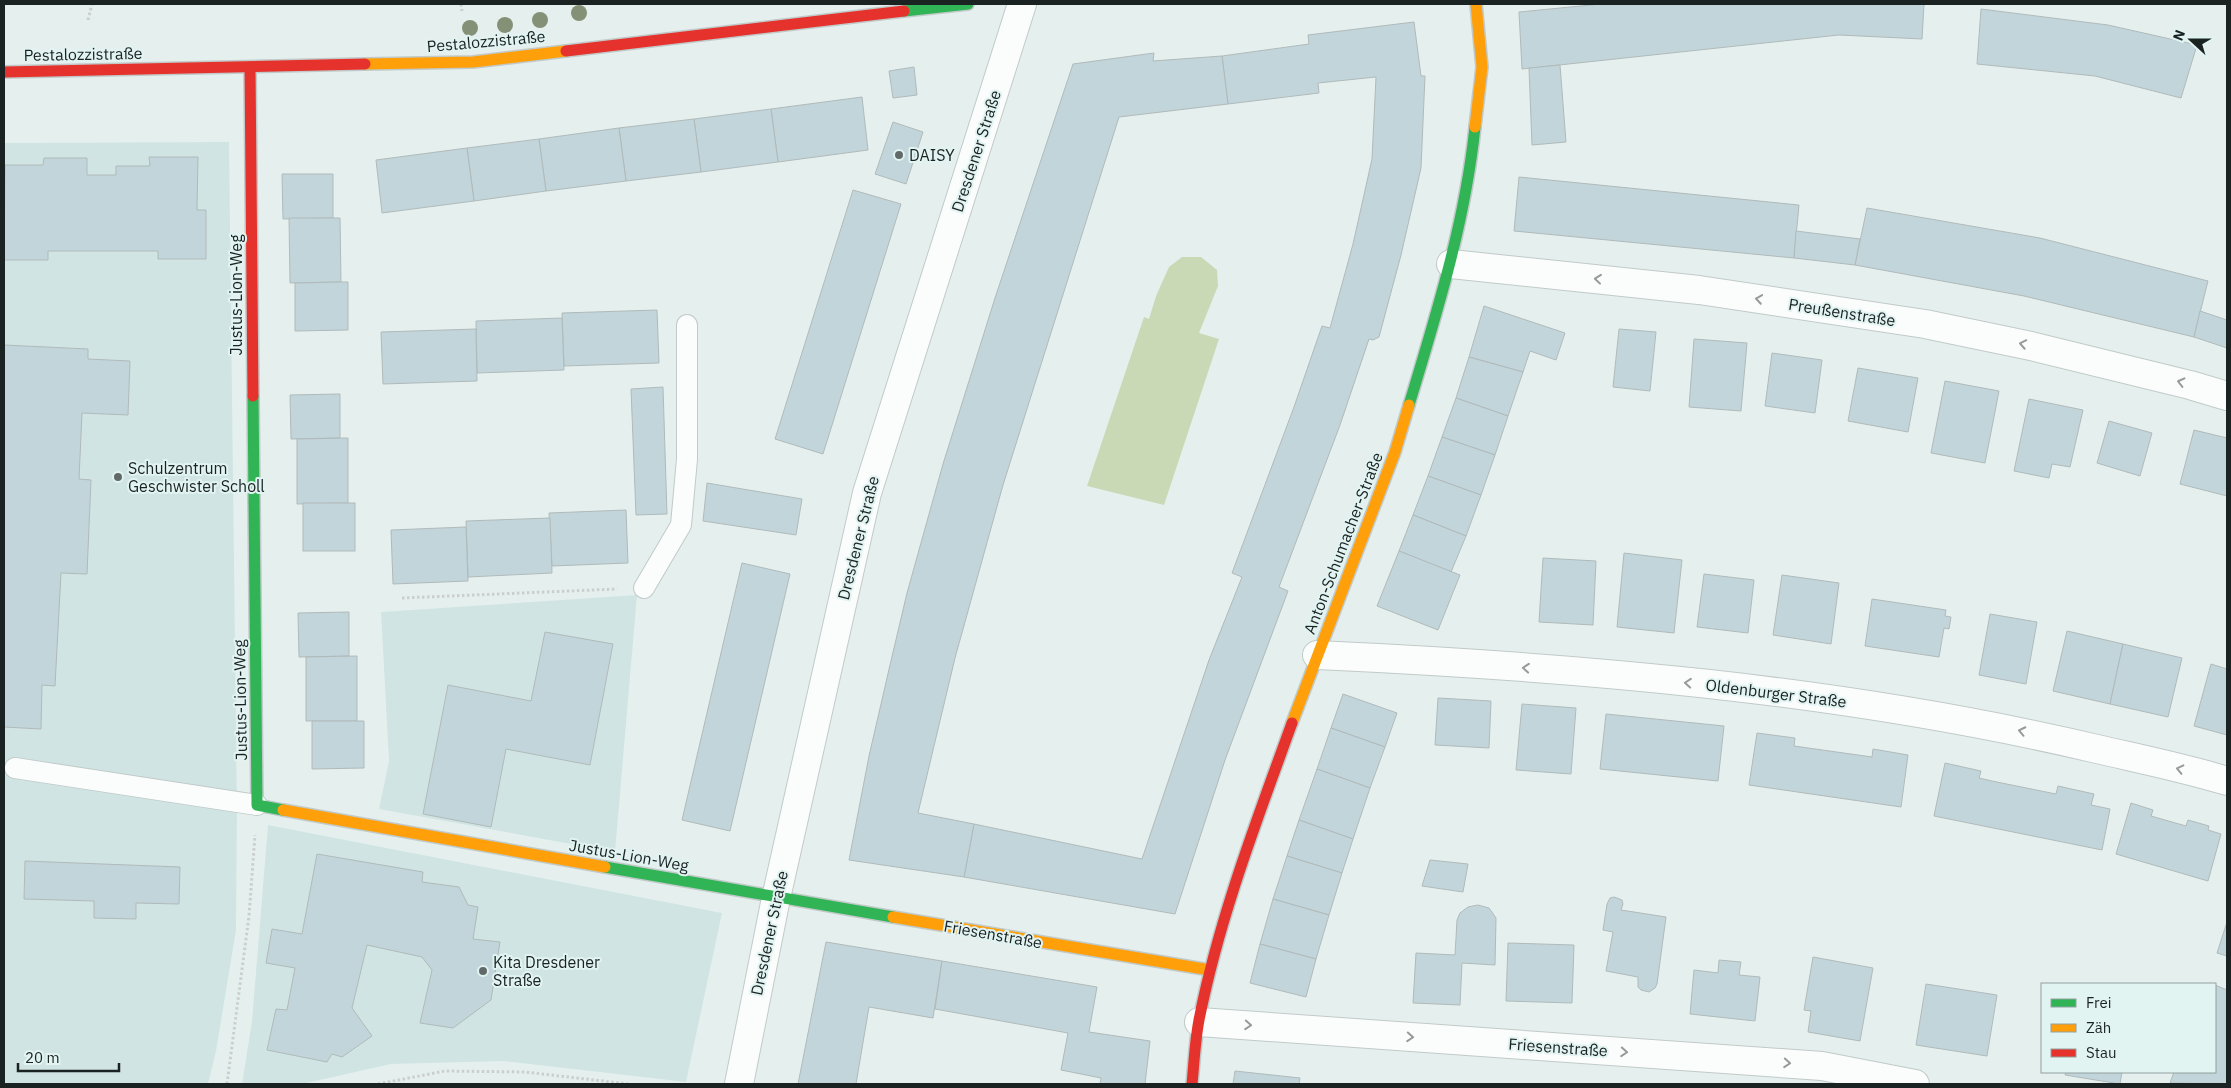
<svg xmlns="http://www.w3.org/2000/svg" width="2231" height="1088" font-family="'IBM Plex Sans',sans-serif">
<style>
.built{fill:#d0e5e3}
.green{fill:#cad9b5}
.building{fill:#c1d5da;stroke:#b1baba}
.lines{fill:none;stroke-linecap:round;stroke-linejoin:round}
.lane-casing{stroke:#c1cac9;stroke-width:22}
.street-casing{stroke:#c1cac9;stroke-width:30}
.fast-casing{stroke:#c1cac9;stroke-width:14}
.slow-casing{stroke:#c1cac9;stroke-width:14}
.jam-casing{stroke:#c1cac9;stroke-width:14}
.path{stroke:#cbcece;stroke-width:3;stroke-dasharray:2.5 2.5;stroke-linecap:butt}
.lane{stroke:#fbfdfc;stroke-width:20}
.street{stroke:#fbfdfc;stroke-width:28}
.fast{stroke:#30b455;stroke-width:11}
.slow{stroke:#ff9f0a;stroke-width:11}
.jam{stroke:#e5322d;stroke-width:11}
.tree{fill:#859177}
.oneway{stroke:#969a9a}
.poi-dot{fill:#626a69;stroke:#e1f4f2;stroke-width:2}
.labels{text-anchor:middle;stroke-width:4;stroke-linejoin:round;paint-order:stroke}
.street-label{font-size:16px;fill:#1b2222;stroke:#e1f4f2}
.poi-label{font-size:16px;fill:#1b2222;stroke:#e1f4f2;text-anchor:start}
</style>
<rect width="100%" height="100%" fill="#e5f0ee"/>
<!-- built -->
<g class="built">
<path d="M229 142 237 812 236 930 216 1051 208 1084H4V143Z"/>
<path d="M637 595 615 852 379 809 389 761 381 612Z"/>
<path d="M268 825 722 913 686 1082 504 1061 391 1064 302 1084H242L252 1021Z"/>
</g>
<!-- green -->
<path class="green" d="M1182 257H1201L1217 270 1218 286 1199 333 1219 339 1164 505 1087 486 1144 317 1149 319 1156 296 1169 267Z"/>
<!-- building -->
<g class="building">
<path d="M1601 4H1924L1922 39 1839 35 1522 69 1519 12Z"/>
<path d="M1981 9 2108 25 2197 45 2181 98 2095 76 1977 64Z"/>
<path d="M1414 22 1421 76H1425L1421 168 1401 255 1379 337 1373 340 1369 339 1340 425 1279 587 1288 591 1225 760 1175 914 964 877 974 824 1142 859 1209 660 1242 577 1232 573 1294 407 1322 326 1330 328 1353 244 1372 159 1376 77 1318 83 1319 93 1228 104 1222 56 1309 44 1308 35Z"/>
<path d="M1154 53 1153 61 1222 56 1228 104 1119 117 1003 485 955 658 918 813 974 824 964 877 849 860 869 756 890 665 907 593 943 464 995 298 1073 64Z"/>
<path d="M1560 65 1566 142 1532 145 1529 68Z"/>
<path d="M914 67 917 95 893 98 889 71Z"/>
<path d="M862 97 868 150 778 162 771 109Z"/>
<path d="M771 109 778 162 701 172 694 119Z"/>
<path d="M694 119 701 172 626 181 619 128Z"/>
<path d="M893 122 923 132 906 184 875 174Z"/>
<path d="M619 128 626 181 546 191 539 139Z"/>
<path d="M539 139 546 191 474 201 467 148Z"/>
<path d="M467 148 474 201 382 213 376 160Z"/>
<path d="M149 157H198L197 210H206V259H158V251H48V260H4L5 165H43L44 158H87V175H116V166H150Z"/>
<path d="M282 174H333V218L283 219Z"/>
<path d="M1519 177 1799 205 1794 258 1514 231Z"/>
<path d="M853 190 901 204 823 454 775 439Z"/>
<path d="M1867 208 2040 238 2208 281 2194 337 2024 296 1855 265Z"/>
<path d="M289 218H340L341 282 290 283Z"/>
<path d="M1796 231 1860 239 1855 265 1794 258Z"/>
<path d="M341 282H348V330L295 331V283Z"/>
<path d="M1484 306 1565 333 1556 360 1530 351 1523 372 1469 357Z"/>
<path d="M657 310 659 363 564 366 562 313Z"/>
<path d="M2200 311 2227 320V348L2194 337Z"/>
<path d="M562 318 564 370 477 373 476 321Z"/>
<path d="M476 329 477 381 383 384 381 332Z"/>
<path d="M1619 329 1656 332 1650 391 1613 387Z"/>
<path d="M1694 339 1747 343 1741 411 1689 407Z"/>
<path d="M4 345 88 349V359L130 361 128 415 82 413 79 479 91 480 87 574 61 573 55 686 42 685 41 729 4 727Z"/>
<path d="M1772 353 1822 360 1815 413 1765 406Z"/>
<path d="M1469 357 1523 372 1508 416 1456 398Z"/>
<path d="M1858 368 1918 378 1908 432 1848 421Z"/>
<path d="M1945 381 1999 391 1985 463 1931 453Z"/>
<path d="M663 387 667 514 636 515 631 389Z"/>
<path d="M340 394V438L291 439 290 395Z"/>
<path d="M1456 398 1508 416 1495 455 1442 437Z"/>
<path d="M2029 399 2083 410 2070 467 2052 464 2049 478 2014 471Z"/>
<path d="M2109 421 2152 433 2140 476 2097 463Z"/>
<path d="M2194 430 2227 438V496L2180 484Z"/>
<path d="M1442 437 1495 455 1481 495 1428 476Z"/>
<path d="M348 438V503L297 504V439Z"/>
<path d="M1428 476 1481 495 1466 536 1413 515Z"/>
<path d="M707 483 802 499 796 535 703 521Z"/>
<rect x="303" y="503" width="52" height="48"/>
<path d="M626 510 628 563 552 566 549 513Z"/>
<path d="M1413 515 1466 536 1451 572 1399 551Z"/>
<path d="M550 518 552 573 468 577 466 521Z"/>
<path d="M466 527 468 581 393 584 391 530Z"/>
<path d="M1399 551 1460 575 1438 630 1377 606Z"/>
<path d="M1624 553 1682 560 1674 633 1617 627Z"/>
<path d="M1543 558 1596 561 1593 625 1539 622Z"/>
<path d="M742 563 790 574 730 831 682 820Z"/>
<path d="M1704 574 1754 580 1748 633 1697 627Z"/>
<path d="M1782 575 1839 583 1831 644 1773 635Z"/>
<path d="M1872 599 1946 610 1945 616 1951 617 1949 629 1944 628 1939 657 1865 646Z"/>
<path d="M349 612V656L299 657 298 613Z"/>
<path d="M1990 614 2037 622 2026 684 1979 675Z"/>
<path d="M2067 631 2123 644 2110 704 2053 691Z"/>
<path d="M545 632 613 644 590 765 506 749 491 827 423 814 448 685 531 701Z"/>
<path d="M2123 644 2182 658 2168 717 2110 704Z"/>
<path d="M357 656V721H306V657Z"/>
<path d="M2211 664 2227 669V735L2194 726Z"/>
<path d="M1343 694 1397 713 1385 747 1331 728Z"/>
<path d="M1438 698 1491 701 1489 748 1435 745Z"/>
<path d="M1522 704 1576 708 1571 774 1516 770Z"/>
<path d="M1606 714 1724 726 1718 781 1600 769Z"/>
<path d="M312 721H364V768L312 769Z"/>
<path d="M1331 728 1385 747 1370 788 1317 769Z"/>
<path d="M1757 733 1795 738 1794 746 1872 757 1873 749 1908 755 1901 807 1749 785Z"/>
<path d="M1945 763 1981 771 1979 778 1992 781 2056 794 2058 786 2094 794 2091 805 2110 809 2102 850 1934 816Z"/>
<path d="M1317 769 1370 788 1353 839 1299 820Z"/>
<path d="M2131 803 2153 810 2151 816 2186 826 2188 820 2209 826 2208 830 2221 834 2208 881 2116 854Z"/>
<path d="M1299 820 1353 839 1342 873 1287 856Z"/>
<path d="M317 854 423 872 422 882 459 887 468 905 478 907 473 939 500 942 491 1000 453 1028 420 1023 432 970 422 957 367 945 352 1008 372 1036 342 1057 332 1054 327 1062 267 1050 276 1009 287 1010 295 968 266 963 272 929 302 934Z"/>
<path d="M1287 856 1342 873 1329 915 1273 899Z"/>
<path d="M1430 860 1468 864 1463 892 1422 886Z"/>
<path d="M25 861 180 867 179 904 136 903V919L94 918V901L24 899Z"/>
<path d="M1614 897 1622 900 1623 904 1621 910 1666 917 1657 984 1655 988 1649 992 1641 990 1638 987V977L1606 971 1613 932 1603 930 1607 904 1610 898Z"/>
<path d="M1273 899 1329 915 1316 959 1260 944Z"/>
<path d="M1478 905 1489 908 1496 918 1495 965 1462 963 1460 1005 1413 1003 1416 953 1455 955 1457 920 1460 913 1468 907Z"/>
<path d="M2227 922V956L2217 953Z"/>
<path d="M826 942 942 961 933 1018 869 1007 856 1084H798Z"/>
<path d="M1508 943 1574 945 1572 1003 1506 1001Z"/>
<path d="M1260 944 1316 959 1306 997 1250 983Z"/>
<path d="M1813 957 1873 968 1860 1041 1808 1032 1811 1011 1804 1010Z"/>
<path d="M1719 960 1741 962 1739 975 1760 977 1755 1021 1690 1014 1694 970 1718 973Z"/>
<path d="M942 961 1097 987 1089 1032 1150 1041 1145 1084H1100L1101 1078 1061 1070 1068 1033 935 1009Z"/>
<path d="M1926 984 1997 995 1987 1056 1916 1045Z"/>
<path d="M2215 985 2227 990V1084L2170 1083 2174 1072H2215Z"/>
<path d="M1235 1071 1300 1078 1299 1084H1233Z"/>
<path d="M2066 1072H2122L2120 1084 2065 1075Z"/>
</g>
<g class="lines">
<!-- lane casing -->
<g class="lane-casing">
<g id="lane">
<path d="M644 588 681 525 687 459V325"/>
<path d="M15 768 257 805"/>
</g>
</g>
<!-- street casing -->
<g class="street-casing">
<g id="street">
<path d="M1451 264 1699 290 1925 324 2031 346 2190 385 2227 396"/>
<path d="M1317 655C1578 667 1842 689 2097 749 2140 759 2185 768 2227 781"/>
<path d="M1199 1022 1822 1066 1915 1084"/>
<path d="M739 1084 776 898 867 493 1022 4"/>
</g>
</g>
<!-- fast casing -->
<g class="fast-casing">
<g id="fast">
<path d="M904 11 968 4"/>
<path d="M253 396 257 805 283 810"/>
<path d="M1409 405C1437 312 1465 223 1475 127"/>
<path d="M605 867 893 917"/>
</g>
</g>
<!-- slow casing -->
<g class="slow-casing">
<g id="slow">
<path d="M365 64 473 62 566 51"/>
<path d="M1475 127 1482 67 1476 4"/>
<path d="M1292 723 1395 452 1409 405"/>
<path d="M283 810 605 867"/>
<path d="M893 917 1210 970"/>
</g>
</g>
<!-- jam casing -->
<g class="jam-casing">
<g id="jam">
<path d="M566 51 904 11"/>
<path d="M250 67 253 396"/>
<path d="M4 72 365 64"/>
<path d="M1192 1084C1194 1063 1195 1041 1199 1020 1219 918 1257 820 1292 723"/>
</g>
</g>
<!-- path -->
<g class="path">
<path d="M461 4 462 11"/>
<path d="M88 20 92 4"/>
<path d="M402 598 617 589"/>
<path d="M227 1084 249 916 255 835"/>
<path d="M378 1084 445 1071 525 1072 629 1084"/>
</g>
<!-- lane -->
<use href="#lane" class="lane"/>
<!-- street -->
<use href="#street" class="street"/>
<!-- fast -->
<use href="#fast" class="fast"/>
<!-- slow -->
<use href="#slow" class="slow"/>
<!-- jam -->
<use href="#jam" class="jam"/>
</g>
<!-- trees -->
<g class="tree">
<circle cx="579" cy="13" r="8"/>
<circle cx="540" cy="20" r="8"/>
<circle cx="505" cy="25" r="8"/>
<circle cx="470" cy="28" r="8"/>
</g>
<!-- one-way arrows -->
<defs><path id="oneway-chevron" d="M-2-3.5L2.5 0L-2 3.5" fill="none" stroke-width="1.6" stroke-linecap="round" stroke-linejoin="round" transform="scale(1.25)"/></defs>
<g class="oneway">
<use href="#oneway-chevron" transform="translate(1598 279) rotate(-174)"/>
<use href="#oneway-chevron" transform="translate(1759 299) rotate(-171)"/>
<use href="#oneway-chevron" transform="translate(2023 344) rotate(-169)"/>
<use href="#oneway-chevron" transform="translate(2181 382) rotate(-166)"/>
<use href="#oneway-chevron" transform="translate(1526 668) rotate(-175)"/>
<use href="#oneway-chevron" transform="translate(1688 683) rotate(-175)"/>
<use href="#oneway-chevron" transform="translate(2022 731) rotate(-168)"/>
<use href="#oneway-chevron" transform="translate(2180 769) rotate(-167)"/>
<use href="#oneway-chevron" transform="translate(1248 1025) rotate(4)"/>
<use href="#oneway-chevron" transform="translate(1410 1037) rotate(4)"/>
<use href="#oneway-chevron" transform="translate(1624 1052) rotate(4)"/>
<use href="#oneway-chevron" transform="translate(1787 1063) rotate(4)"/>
</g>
<!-- markers -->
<g class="poi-dot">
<circle cx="899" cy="155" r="5"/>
<circle cx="118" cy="477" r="5"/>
<circle cx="483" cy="971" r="5"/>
</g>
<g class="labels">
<!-- street labels -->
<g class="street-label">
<text transform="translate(486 41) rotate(-5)" y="6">Pestalozzistraße</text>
<text transform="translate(83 54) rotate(-1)" y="6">Pestalozzistraße</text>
<text transform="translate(976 151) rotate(-72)" y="6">Dresdener Straße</text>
<text transform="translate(236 295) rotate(-90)" y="6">Justus-Lion-Weg</text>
<text transform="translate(1842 312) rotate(9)" y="6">Preußenstraße</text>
<text transform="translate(858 538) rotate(-76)" y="6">Dresdener Straße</text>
<text transform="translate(1343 543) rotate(-69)" y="6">Anton-Schumacher-Straße</text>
<text transform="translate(1776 693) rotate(7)" y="6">Oldenburger Straße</text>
<text transform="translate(240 700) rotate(-91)" y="6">Justus-Lion-Weg</text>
<text transform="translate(629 855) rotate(10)" y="6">Justus-Lion-Weg</text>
<text transform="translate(769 933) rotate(-78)" y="6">Dresdener Straße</text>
<text transform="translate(993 934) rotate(10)" y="6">Friesenstraße</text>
<text transform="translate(1558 1047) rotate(4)" y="6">Friesenstraße</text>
</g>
<!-- poi labels -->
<g class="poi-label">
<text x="909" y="161">DAISY</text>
<text x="128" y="474">Schulzentrum<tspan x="128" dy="18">Geschwister Scholl</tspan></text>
<text x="493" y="968">Kita Dresdener<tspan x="493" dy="18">Straße</tspan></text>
</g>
</g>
<!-- border -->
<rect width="2231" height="1088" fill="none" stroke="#1b2222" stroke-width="10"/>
<!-- legend -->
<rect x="2041" y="983" width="175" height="90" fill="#e1f4f2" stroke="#92a09f"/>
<rect x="2051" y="999" width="25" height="8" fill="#30b455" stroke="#92a09f"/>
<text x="2086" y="1008" font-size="15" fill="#1b2222">Frei</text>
<rect x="2051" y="1024" width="25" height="8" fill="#ff9f0a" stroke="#92a09f"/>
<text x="2086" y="1033" font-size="15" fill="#1b2222">Zäh</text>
<rect x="2051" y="1049" width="25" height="8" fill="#e5322d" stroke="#92a09f"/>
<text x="2086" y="1058" font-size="15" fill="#1b2222">Stau</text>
<!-- north arrow -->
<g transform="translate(2191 40) rotate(291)" stroke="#e1f4f2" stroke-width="4" paint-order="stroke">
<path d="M0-4L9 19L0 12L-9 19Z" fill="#1b2222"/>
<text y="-8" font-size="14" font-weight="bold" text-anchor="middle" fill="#1b2222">N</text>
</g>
<!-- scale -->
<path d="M18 1063v8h101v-8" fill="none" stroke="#1b2222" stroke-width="2.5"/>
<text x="25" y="1063" font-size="15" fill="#1b2222" stroke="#e1f4f2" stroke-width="4" paint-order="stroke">20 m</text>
</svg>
